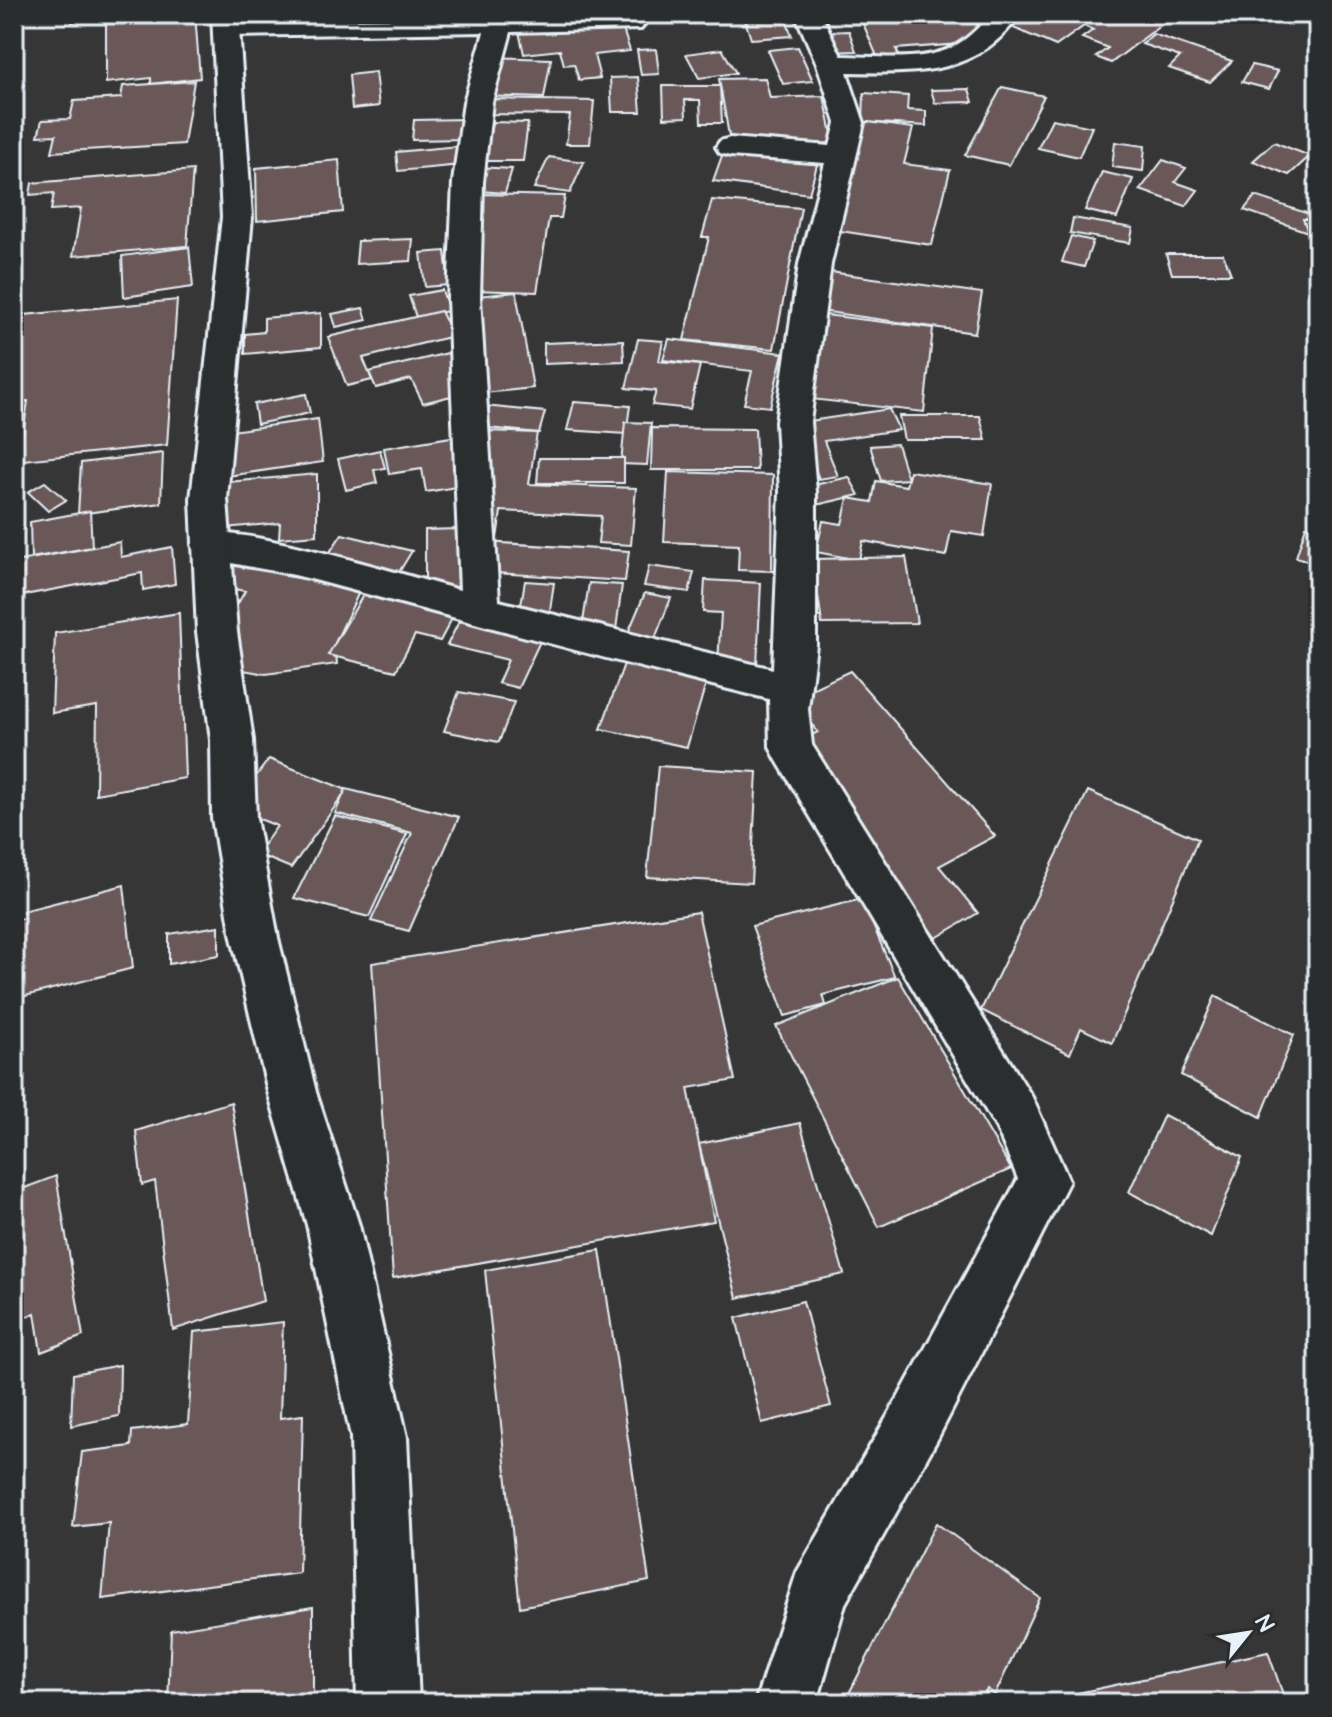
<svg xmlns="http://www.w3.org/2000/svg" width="1332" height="1717" font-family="'Architects Daughter',sans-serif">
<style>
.building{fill:#6b5959;stroke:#e8f1f8;stroke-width:2}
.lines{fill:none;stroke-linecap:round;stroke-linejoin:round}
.minor-casing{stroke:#e8f1f8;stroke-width:6}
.tertiary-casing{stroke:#e8f1f8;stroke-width:6}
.minor{fill:#2a2d2e;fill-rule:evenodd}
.tertiary{fill:#2a2d2e;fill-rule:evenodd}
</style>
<rect width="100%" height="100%" fill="#373637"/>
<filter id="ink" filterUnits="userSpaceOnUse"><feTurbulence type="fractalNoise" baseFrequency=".0125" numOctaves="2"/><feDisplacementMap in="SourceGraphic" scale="16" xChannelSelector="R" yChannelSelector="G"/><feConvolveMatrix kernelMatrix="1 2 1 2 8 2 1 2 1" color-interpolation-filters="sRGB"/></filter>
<g filter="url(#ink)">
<!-- building -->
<g class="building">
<path d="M73 14H195L200 78 151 84V78L106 83V18L72 22Z"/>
<path d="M233 14H365L233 25Z"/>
<path d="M450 14H516L449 16Z"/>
<path d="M515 14H541L546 34 622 26 630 51 594 55 600 78 579 80 574 64 564 65 560 50 524 54Z"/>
<path d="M743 14H784L792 36 751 39Z"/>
<path d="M859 14H881L883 19 972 14 987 42 896 49 906 71 884 73Z"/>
<path d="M1030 14H1144L1165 22 1111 63 1096 57 1108 48 1082 38 1093 30 1084 26 1056 46 1011 27Z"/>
<path d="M849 31 856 51 830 52 824 32Z"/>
<path d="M1153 34 1232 61 1210 82 1169 68 1180 57 1142 44Z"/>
<path d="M798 47 813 81 783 84 768 50Z"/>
<path d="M656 49 659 74 641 75 637 50Z"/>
<path d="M722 49 736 73 699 78 686 54Z"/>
<path d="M490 57 551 59 544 98 481 96Z"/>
<path d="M1252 65 1278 71 1269 89 1242 82Z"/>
<path d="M375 72 379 106 352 109 349 75Z"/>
<path d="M638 77 641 112H612L610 78Z"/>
<path d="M765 78 770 98 824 96 834 143 731 147 719 79Z"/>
<path d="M194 81 184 144 52 152 56 135 38 136 42 120 70 119 74 101 121 98 123 86Z"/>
<path d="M663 86H720L722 123H701L700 100H685L686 117 664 118Z"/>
<path d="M1002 87 1044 96 1009 165 965 155Z"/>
<path d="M969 89 973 102 935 103 931 90Z"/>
<path d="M864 93 908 96 907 110 926 111V126L863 122Z"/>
<path d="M488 99 594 101 590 144H566L570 115 486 114Z"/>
<path d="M466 119 464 139 412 140 414 120Z"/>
<path d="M1052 119 1092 127 1079 157 1038 148Z"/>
<path d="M860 121 913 128 904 164 950 170 932 245 827 229Z"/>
<path d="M492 122 528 123 523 161H485Z"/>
<path d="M1115 142 1145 146 1143 171 1112 167Z"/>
<path d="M1274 142 1310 156 1289 175 1253 161Z"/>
<path d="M458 146 461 165 398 171 396 152Z"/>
<path d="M724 150 818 161 809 194 713 181Z"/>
<path d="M549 157 584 162 570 193 534 188Z"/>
<path d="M339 160 343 212 257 221 256 168Z"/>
<path d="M1163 160 1186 168 1175 182 1198 190 1186 206 1140 190Z"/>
<path d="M477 167 512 169 505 193 468 190Z"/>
<path d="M193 170 187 246 73 256 81 208 51 210 54 193 30 195 32 183Z"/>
<path d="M1102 172 1133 179 1117 218 1085 210Z"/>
<path d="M481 194 565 196 561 218H549L537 292 471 290Z"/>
<path d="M1255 196 1318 217V218L1308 232 1244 210Z"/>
<path d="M712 200 801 208 774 349 684 340 709 237H702Z"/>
<path d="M1073 218 1133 228 1130 243 1070 233Z"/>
<path d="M1303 219H1318V258Z"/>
<path d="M1071 236 1093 241 1084 267 1062 262Z"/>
<path d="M413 239 411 261 356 264 358 241Z"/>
<path d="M189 247 193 287 124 297 122 256Z"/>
<path d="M445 251 449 285 425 287 421 253Z"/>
<path d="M1166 254H1223L1231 274H1172Z"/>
<path d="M830 272 982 293 975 333 820 311Z"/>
<path d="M442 290 449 311 416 317 409 296Z"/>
<path d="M516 292 533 388 474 394 467 337 483 336 478 296Z"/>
<path d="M177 300 167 445 14 461V440L22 439 28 401 14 402V316Z"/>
<path d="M363 308 367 320 336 327 332 314Z"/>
<path d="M441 311 453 336 363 358 372 380 347 386 328 337Z"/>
<path d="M321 313V347L245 354V334L264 332V318Z"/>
<path d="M817 314 933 328 924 412 802 398Z"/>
<path d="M638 339 663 341 659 361 700 365 690 409 652 405 656 391 626 388Z"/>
<path d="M669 339 783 353 770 407 744 404 752 371 663 360Z"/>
<path d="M623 340 624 361 544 364V343Z"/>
<path d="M448 353 467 392 423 403 411 379 376 388 369 372Z"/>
<path d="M306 394 310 413 257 424 254 404Z"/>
<path d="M574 402 630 406 626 434 567 430Z"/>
<path d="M484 406 545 412 539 433 478 427Z"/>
<path d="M889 409 899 430 824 441 838 476 819 479 796 423Z"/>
<path d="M899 416H980L986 440H904Z"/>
<path d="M318 419 323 462 227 476 224 432Z"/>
<path d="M625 422 651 423 647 465 621 464Z"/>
<path d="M652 428 755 429 757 470H651Z"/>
<path d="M488 431 537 433 529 484 636 488 631 545 598 543 601 516 501 511 497 539 468 538Z"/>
<path d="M457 436 468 485 426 492 422 469 389 474 384 448Z"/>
<path d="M897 444 908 479 881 481 870 446Z"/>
<path d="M380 450 385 468 374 470 377 483 346 490 338 459Z"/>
<path d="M163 453 161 503 78 514 81 463Z"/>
<path d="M1310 455 1318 456V497Z"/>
<path d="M539 458H624V483H537Z"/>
<path d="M910 471 992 484 984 536 951 531 946 556 863 541 859 560 816 552 823 521 842 524 848 498 872 502 876 481 906 486Z"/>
<path d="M668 472 773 475 772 571 738 570 739 545 664 542Z"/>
<path d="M317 474V535L279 538 280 523 225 528 228 482Z"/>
<path d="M849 477 859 495 816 505 806 487Z"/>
<path d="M45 482 66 500 48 511 28 492Z"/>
<path d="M90 511 92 547 31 558 30 522Z"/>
<path d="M1306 526 1318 529V564L1296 557Z"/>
<path d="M457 529 458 591 425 593V530Z"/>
<path d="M342 534 412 551 396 577 326 558Z"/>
<path d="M237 538 300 548 286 576 361 588 335 643 337 664 266 674 231 668 229 619 245 591 211 585Z"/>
<path d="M120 542 121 557 172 547 175 584 143 590 142 573 14 597V562Z"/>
<path d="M485 542 629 551 625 581 479 572Z"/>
<path d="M906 557 917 623 822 624 813 559Z"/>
<path d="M649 566 694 572 689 592 644 586Z"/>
<path d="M705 580 761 583 757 666 718 664 721 613 703 612Z"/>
<path d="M525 581 554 583 549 617 519 616Z"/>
<path d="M589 583 622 585 615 637 581 635Z"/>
<path d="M366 590 456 611 440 641 415 635 396 671 328 655Z"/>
<path d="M645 593 671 598 652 646 625 640Z"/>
<path d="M179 613 185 778 96 794 97 706 52 713 55 633Z"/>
<path d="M463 614 544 633 518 688 498 683 508 660 447 645Z"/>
<path d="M625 661 708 677 687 747 601 729Z"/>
<path d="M850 671 995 836 939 866 978 913 936 938 787 747 818 732 790 699Z"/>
<path d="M459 692 514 702 499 742 444 731Z"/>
<path d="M269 759 347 790 291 868 257 854 277 826 232 808Z"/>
<path d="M658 766 757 772 751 883 647 877Z"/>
<path d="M346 789 459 817 409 931 371 921 412 833 335 813Z"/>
<path d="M1088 791 1198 839 1112 1043 1081 1028 1070 1054 981 1010Z"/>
<path d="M335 816 407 834 369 917 294 898Z"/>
<path d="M124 885 133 968 14 999V920L24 918 23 911Z"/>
<path d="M862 899 895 977 823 995 826 1005 785 1016 752 926Z"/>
<path d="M698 912 735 1080 688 1088 714 1221 393 1278 372 963Z"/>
<path d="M219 926V955L169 964V934Z"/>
<path d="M898 977 1011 1169 879 1227 776 1026Z"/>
<path d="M1215 996 1294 1035 1261 1117 1181 1075Z"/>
<path d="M231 1102 263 1301 173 1330 155 1181 142 1185 136 1131Z"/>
<path d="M1164 1115 1242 1157 1211 1236 1129 1192Z"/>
<path d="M800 1123 844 1274 737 1298 699 1144Z"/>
<path d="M56 1176 83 1336 41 1352 35 1313 14 1322V1192Z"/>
<path d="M600 1250 649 1581 520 1607 485 1270Z"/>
<path d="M803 1301 831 1406 762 1423 736 1318Z"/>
<path d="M283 1322 280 1418 303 1415 299 1573 102 1599 109 1523 73 1527 82 1452 131 1446 132 1431 188 1424 194 1332Z"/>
<path d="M120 1365 119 1416 71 1426 73 1374Z"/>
<path d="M936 1523 1040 1598 995 1695 987 1689 981 1703H844Z"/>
<path d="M313 1607V1703H168L171 1630Z"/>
<path d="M1268 1652 1286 1703 1041 1701Z"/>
</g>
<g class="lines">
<!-- minor casing -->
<g class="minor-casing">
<path id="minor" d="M795 14H821L841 56C875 56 922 63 953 47 968 39 980 26 992 14H1020C977 77 915 73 847 72L864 123 831 264 810 422 816 492V645L808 709 812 745 1032 1097 1069 1181 938 1438 845 1604 817 1703H755L797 1572 898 1398 1018 1179 997 1129 776 759 770 747 769 699C615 662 463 620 311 579 273 569 235 566 198 555L192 545 198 535C240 523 408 577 460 590L448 298 453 182 464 102 484 32 227 36 218 34 214 28 218 22 632 15 641 17 645 23 641 29 511 32 492 102 483 182 480 298 499 601 773 669 780 492 776 422 799 264 825 163 730 156 720 153 716 147 720 141 730 138 830 146 836 123 817 64Z"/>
</g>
<!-- tertiary casing -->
<g class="tertiary-casing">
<path id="tertiary" d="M212 14H238L252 217 227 499 237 632 253 740 256 818 278 938 316 1092 359 1225 407 1437 419 1703H357L351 1437 307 1225 268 1092 232 938 212 818 211 740 197 632 191 499 222 217Z"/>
</g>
<!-- minor -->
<use href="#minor" class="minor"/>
<!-- tertiary -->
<use href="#tertiary" class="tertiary"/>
</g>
</g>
<!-- margin -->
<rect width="1332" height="1717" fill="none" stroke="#2a2d2e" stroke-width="48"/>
<rect x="24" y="24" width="1284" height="1669" fill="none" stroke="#e8f1f8" stroke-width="3" filter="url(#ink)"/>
<!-- north arrow -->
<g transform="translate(1248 1633) rotate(60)" stroke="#2a2d2e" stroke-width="6" paint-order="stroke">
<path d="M0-6L14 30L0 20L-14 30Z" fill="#e8f1f8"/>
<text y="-12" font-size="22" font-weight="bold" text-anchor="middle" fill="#e8f1f8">N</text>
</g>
</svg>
